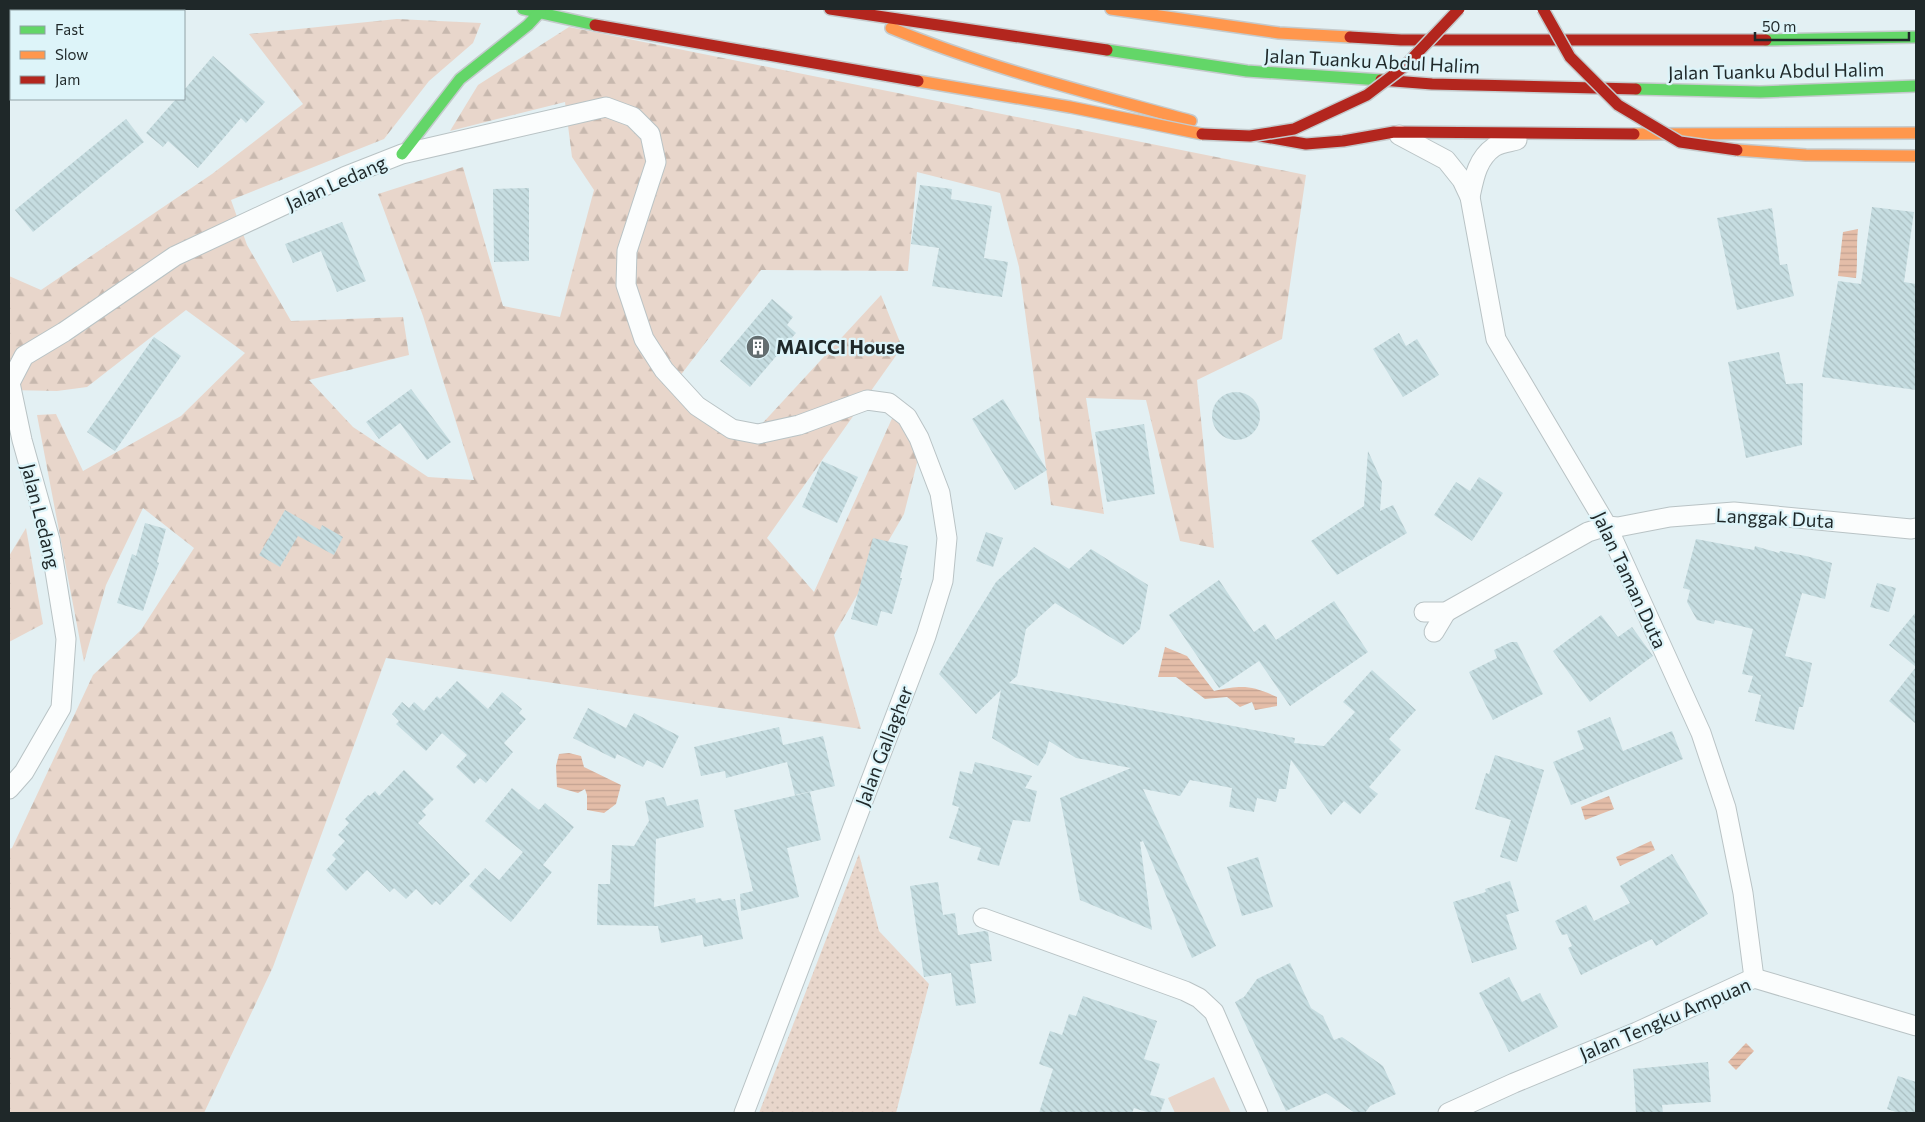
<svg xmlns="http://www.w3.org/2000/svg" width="1925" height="1122" font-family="Commissioner,sans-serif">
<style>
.green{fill:url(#green-dots)}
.forest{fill:url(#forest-firs)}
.pitch{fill:#e8d6cb}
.water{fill:url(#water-rules)}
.building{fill:url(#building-back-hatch)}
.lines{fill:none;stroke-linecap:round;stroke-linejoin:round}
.street-casing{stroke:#b9c3c5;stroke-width:21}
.fast-casing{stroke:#c4cacc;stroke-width:14}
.slow-casing{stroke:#c4cacc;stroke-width:14}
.jam-casing{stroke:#c4cacc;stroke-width:14}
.street{stroke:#fbfdfd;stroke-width:19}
.fast{stroke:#63d668;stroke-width:11}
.slow{stroke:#ff974d;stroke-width:11}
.jam{stroke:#b3261e;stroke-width:11}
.slow-bridge-casing{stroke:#c4cacc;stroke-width:14;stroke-linecap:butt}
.jam-bridge-casing{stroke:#c4cacc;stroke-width:14;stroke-linecap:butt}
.slow-bridge{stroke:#ff974d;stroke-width:11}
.jam-bridge{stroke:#b3261e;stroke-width:11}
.labels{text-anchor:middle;stroke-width:4.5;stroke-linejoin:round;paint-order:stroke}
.street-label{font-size:19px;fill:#1f2829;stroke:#ddf4f9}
.poi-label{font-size:19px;font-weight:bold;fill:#1f2829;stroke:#ddf4f9;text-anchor:start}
</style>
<defs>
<pattern id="green-dots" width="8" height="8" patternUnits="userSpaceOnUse" patternTransform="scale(1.25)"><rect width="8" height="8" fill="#e8d6cb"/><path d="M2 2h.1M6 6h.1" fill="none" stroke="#c7b8ae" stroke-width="1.8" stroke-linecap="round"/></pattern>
<pattern id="forest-firs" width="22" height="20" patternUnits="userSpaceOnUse" patternTransform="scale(1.25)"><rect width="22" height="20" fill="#e8d6cb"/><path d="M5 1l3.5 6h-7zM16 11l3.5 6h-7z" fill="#c7b8ae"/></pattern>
<pattern id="water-rules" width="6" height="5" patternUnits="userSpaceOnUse" patternTransform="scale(1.25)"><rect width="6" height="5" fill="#e4bda8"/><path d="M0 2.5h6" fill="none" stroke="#c3a291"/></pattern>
<pattern id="building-back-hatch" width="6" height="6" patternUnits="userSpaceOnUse" patternTransform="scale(1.25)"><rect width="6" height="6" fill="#c6dde1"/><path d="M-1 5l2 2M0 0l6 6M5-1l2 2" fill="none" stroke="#aabec1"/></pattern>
</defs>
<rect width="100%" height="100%" fill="#e3f0f3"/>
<!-- green -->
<path class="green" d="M859 854 879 931 929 984 896 1113H759Z"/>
<!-- forest -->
<g class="forest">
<path d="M397 19 481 23 473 43 429 81 384 139 231 200 247 245 291 321 403 317 409 355 309 380 353 427 428 477 474 480 423 316 378 194 463 167 503 306 560 317 594 190 572 157 565 102 450 131 478 85 569 27 1306 175 1282 339 1197 380 1214 548 1180 541 1146 400 1086 398 1104 514 1051 505 1019 267 1000 193 917 172 908 271 761 270 670 389 747 440 881 295 902 347 767 538 814 592 894 414 920 451 904 514 834 635 861 729 386 658 273 967 204 1113H9V849L12 848 93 675 141 630 194 548 143 508 106 585 84 662 37 415 56 414 83 471 181 416 245 353 186 310 87 387 57 391 9 390V276L41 290 212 174 303 104 249 34Z"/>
<path d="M26 528 43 624 9 642V556Z"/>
</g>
<!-- pitch -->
<path class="pitch" d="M1214 1077 1231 1113H1175L1168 1098Z"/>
<!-- water -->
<g class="water">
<path d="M1858 229C1856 246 1858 261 1856 278L1838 276 1843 232Z"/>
<path d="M1165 647 1187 656 1214 691C1243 685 1250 685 1277 697V706L1255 710 1252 702 1240 707 1227 697 1205 699 1176 677H1158Z"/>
<path d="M569 753 581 756 584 767 621 785 616 804 604 813 587 810V795L585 789 578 793 557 787 556 766 559 754Z"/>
<path d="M1609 796 1614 809 1585 820 1581 807Z"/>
<path d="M1651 841 1655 850 1620 866 1616 857Z"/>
<path d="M1746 1043 1754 1051 1736 1070 1728 1062Z"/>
</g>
<!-- building -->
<g class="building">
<path d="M213 56 265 102 246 123 241 118 198 168 168 141 163 147 146 133 176 99H184V90Z"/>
<path d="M126 119 144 142 33 232 15 210Z"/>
<path d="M920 185 952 189 951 199 992 206 984 258 1008 262 1002 297 932 286 939 248 911 244Z"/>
<path d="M529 188V261L494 262 493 189Z"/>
<path d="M1872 207 1914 212 1904 282 1916 284V390L1822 377 1838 281 1861 284Z"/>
<path d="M1772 208 1780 265 1787 264 1794 296 1737 310 1717 218Z"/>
<path d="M342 222 366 281 337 292 321 251 293 263 285 244Z"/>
<path d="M772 299 793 317 787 325 796 333 750 387 720 361Z"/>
<path d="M1399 333 1406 346 1417 339 1439 375 1403 397 1373 349Z"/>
<path d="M154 337 181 356 115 451 87 432Z"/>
<path d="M1779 352 1786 384 1803 383 1802 445 1746 458 1728 362Z"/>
<path d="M411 389 451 442 427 460 400 423 379 439 366 422Z"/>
<circle cx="1236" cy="416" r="24"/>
<path d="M1003 399 1047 470 1015 490 972 419Z"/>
<path d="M1144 424 1155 494 1107 502 1095 432Z"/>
<path d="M1368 451 1382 482 1380 511 1393 505 1407 533 1337 575 1311 541 1364 506Z"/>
<path d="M822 461 858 477 837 523 802 507Z"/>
<path d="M1479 477 1503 493 1472 541 1434 515 1456 482 1470 491Z"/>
<path d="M285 510 320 530 322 525 343 537 334 555 298 536 280 567 259 555Z"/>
<path d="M145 523 166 529 157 562 159 563 143 611 117 603 132 554 136 556Z"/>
<path d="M986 532 1003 538 993 567 976 561Z"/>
<path d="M873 538 908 546 900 578H902L892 614 881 611 877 626 851 619Z"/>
<path d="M1696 539 1754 550 1755 546 1779 553 1780 551 1806 556 1832 563 1825 599 1802 593 1785 656 1812 663 1803 707H1799L1794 730 1755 721 1761 695 1748 692 1753 676 1742 674 1753 629 1715 620 1714 624 1697 620 1687 602 1690 590 1683 588Z"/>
<path d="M1034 547 1069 569 1091 549 1148 585 1140 629 1123 645 1055 603 1026 629 1017 676 1009 683 1295 738 1294 743 1324 746 1355 712 1343 702 1372 670 1416 710 1389 739 1401 750 1369 787 1378 794 1360 814 1344 801 1331 815 1291 760 1286 789H1279L1276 802 1257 798 1254 812 1229 807 1232 788 1190 780 1180 796 1143 789 1216 946 1192 958 1143 841 1140 842 1152 930 1080 900 1060 798 1131 768 1076 758 1049 741 1046 753 1038 766 992 738 1001 690 976 714 939 674 996 582Z"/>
<path d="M1219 580 1254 632 1265 624 1276 640 1334 601 1368 652 1290 706 1259 661 1219 688 1169 615Z"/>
<path d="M1877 583 1896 588 1889 612 1870 607Z"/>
<path d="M1916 612V724L1889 701 1916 667 1889 645Z"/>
<path d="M1601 615 1618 637 1632 627 1653 656 1590 702 1553 651Z"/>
<path d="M1511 642H1517L1543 694 1493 720 1469 672 1497 658 1494 650Z"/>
<path d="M457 681 488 709 502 692 522 709 519 713 526 719 504 743 513 752 486 783 480 778 474 784 456 767 467 755 442 733 426 751 396 724 399 721 392 714 402 702 409 708 414 702 424 711 437 696 440 699Z"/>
<path d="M588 708 626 728 634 713 679 736 663 768 647 760 643 767 617 754 615 759 573 738Z"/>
<path d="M1610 717 1623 751 1672 731 1683 759 1571 805 1553 762 1584 749 1577 731Z"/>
<path d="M779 727 783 745 823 736 835 786 795 795 787 762 726 778 725 771 701 776 694 747Z"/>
<path d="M1495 755 1544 770 1517 862 1500 857 1511 820 1475 809 1486 773 1489 774Z"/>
<path d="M975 762 1032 776 1025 788 1037 791 1030 822 1013 820 999 866 977 860 981 848 949 838 959 807 952 805 960 771 972 774Z"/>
<path d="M404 770 434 799 422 811 426 815 418 823 470 874 440 905 436 901 432 905 416 889 406 899 394 888 390 892 367 870 346 891 326 870 336 859 332 855 345 841 338 835 349 823 345 819 368 795 370 796 375 791 379 796Z"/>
<path d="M512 788 539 810 545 803 574 827 543 865 552 872 511 922 469 886 485 868 499 880 523 852 485 821Z"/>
<path d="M810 792 821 840 787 848 799 897 741 911 740 894 753 891 734 810Z"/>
<path d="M664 797 667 806 698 799 704 827 656 839 654 907 695 898 696 903 721 898 722 901 735 899 743 939 704 947 702 935 661 943 658 926 597 925 598 884H610L612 845 634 846 649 821 645 801Z"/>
<path d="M1672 854 1708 914 1656 946 1652 939 1581 975 1568 948 1572 946 1567 934 1562 935 1555 921 1586 905 1594 921 1630 903 1620 886Z"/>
<path d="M1258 857 1273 907 1242 916 1227 867Z"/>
<path d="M1510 881 1519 911 1506 915 1517 949 1472 963 1453 902 1486 892 1485 889Z"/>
<path d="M938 882 943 915 955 913 958 935 985 931 988 932 992 961 970 964 976 1003 956 1006 951 973 924 977 910 886Z"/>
<path d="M1290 963 1311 1008 1323 1016 1334 1040 1342 1037 1383 1066 1396 1094 1370 1106 1365 1113H1355L1326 1093 1286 1111 1235 1002 1244 997 1257 979Z"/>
<path d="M1509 977 1522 1002 1540 993 1558 1027 1509 1052 1479 993Z"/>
<path d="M1083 996 1157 1021 1144 1059 1160 1064 1150 1095 1165 1099 1160 1113H1150L1134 1108 1132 1113H1039L1053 1069 1039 1064 1050 1031 1062 1035 1069 1014 1076 1016Z"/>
<path d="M1708 1062 1711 1102 1662 1105 1663 1113H1636L1633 1069Z"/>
<path d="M1898 1076 1916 1082V1113H1899L1887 1109Z"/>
</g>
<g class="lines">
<!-- street casing -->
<g class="street-casing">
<g id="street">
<path d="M1399 135 1446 160 1462 180 1470 197 1496 339 1607 526 1701 733 1726 808 1743 893 1754 978"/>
<path d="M1470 197C1474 178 1477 159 1494 147 1500 143 1510 142 1517 140"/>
<path d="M1424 612H1446L1588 532 1607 526 1618 527 1670 517 1734 512 1911 529 1916 528"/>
<path d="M1434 632 1446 612"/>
<path d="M9 789 24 772 61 708 66 639 50 540 22 440 10 383 24 356 64 332 175 256 346 176 402 154 606 107 633 117 650 134 656 162 627 251 626 285 644 339 664 370 697 406 732 429 758 434 799 425 867 400 889 403 907 417 919 438 940 493 947 538 943 581 926 636 744 1113"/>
<path d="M983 918 1185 991 1199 998 1214 1012 1258 1113"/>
<path d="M1448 1113 1514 1083 1637 1032 1754 978 1916 1026"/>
</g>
</g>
<!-- fast casing -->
<g class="fast-casing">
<g id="fast">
<path d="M523 9 595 25"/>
<path d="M146 11 156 9"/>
<path d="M1766 40 1916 37"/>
<path d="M1107 50 1247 71 1381 80"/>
<path d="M1636 89 1760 92 1916 86"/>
<path d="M402 154 460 79 528 25 540 12"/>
</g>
</g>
<!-- slow casing -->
<g class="slow-casing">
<g id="slow">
<path d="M1111 9 1279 33 1350 37"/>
<path d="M891 28C988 68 1090 93 1191 121"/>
<path d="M9 93 11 92"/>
<path d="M1634 134 1916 133"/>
</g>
</g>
<!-- jam casing -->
<g class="jam-casing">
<g id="jam">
<path d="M830 9 1107 50"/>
<path d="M1350 37 1401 40H1766"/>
<path d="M9 47 11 46"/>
<path d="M1381 80 1432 84 1636 89"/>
<path d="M1260 136 1306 144 1343 141 1394 132 1634 134"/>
</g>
</g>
<!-- street -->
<use href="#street" class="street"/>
<!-- fast -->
<use href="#fast" class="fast"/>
<!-- slow -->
<use href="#slow" class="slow"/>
<!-- jam -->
<use href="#jam" class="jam"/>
<!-- slow-bridge casing -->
<g class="slow-bridge-casing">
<g id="slow-bridge">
<path d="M918 81 1070 107 1202 134"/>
<path d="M1737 150 1806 155 1916 156"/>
</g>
</g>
<!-- jam-bridge casing -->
<g class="jam-bridge-casing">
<g id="jam-bridge">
<path d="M1543 9 1570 57 1618 105 1680 142 1737 150"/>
<path d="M595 25 918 81"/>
<path d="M1202 134 1250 136 1294 129 1367 95 1405 66 1459 9"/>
</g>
</g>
<!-- slow-bridge -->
<use href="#slow-bridge" class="slow-bridge"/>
<!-- jam-bridge -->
<use href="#jam-bridge" class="jam-bridge"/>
</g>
<!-- icons -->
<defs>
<g id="building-disc" transform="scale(1.25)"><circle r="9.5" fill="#646e70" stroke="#ddf4f9"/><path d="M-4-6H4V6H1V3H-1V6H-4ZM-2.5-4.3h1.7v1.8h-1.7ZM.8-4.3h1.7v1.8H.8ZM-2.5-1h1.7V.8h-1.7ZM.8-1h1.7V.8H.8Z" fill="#fff"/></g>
</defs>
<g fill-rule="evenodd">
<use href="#building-disc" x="758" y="347"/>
</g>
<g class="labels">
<!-- street labels -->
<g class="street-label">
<text transform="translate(1372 61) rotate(3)" y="7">Jalan Tuanku Abdul Halim</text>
<text transform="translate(1776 71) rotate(-1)" y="7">Jalan Tuanku Abdul Halim</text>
<text transform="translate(336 183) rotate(-24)" y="7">Jalan Ledang</text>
<text transform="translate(41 516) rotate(76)" y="7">Jalan Ledang</text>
<text transform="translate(1775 518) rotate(3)" y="7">Langgak Duta</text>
<text transform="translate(1630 580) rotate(65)" y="7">Jalan Taman Duta</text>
<text transform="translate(884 746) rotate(-69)" y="7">Jalan Gallagher</text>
<text transform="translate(1665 1019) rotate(-23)" y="7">Jalan Tengku Ampuan</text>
</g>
<!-- poi labels -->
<g class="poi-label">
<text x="776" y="354">MAICCI House</text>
</g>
</g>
<!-- border -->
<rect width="1925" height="1122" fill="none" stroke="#1f2829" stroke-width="20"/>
<!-- legend -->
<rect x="10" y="10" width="175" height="90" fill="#ddf4f9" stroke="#91a2a6"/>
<rect x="20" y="26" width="25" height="8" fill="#63d668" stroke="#91a2a6"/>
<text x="55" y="35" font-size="15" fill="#1f2829">Fast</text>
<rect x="20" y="51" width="25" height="8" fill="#ff974d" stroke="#91a2a6"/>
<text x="55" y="60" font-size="15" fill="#1f2829">Slow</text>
<rect x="20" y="76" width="25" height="8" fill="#b3261e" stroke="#91a2a6"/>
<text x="55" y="85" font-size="15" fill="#1f2829">Jam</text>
<!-- scale -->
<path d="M1755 32v8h154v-8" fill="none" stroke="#1f2829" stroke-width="2.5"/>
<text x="1762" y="32" font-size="15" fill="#1f2829" stroke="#ddf4f9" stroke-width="4" paint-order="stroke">50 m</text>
</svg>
